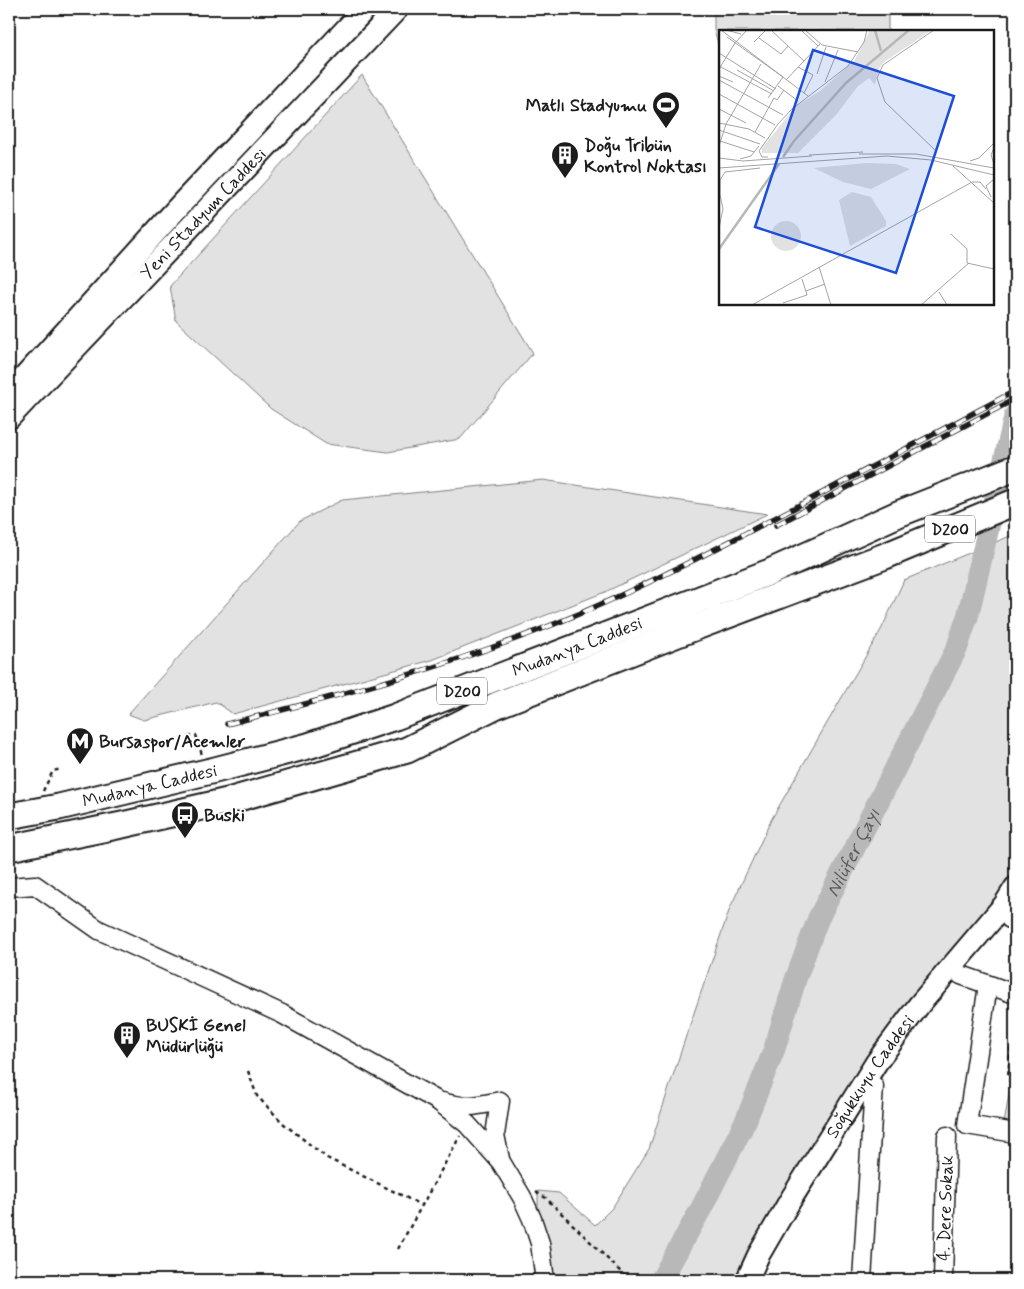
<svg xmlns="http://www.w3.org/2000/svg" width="1024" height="1289" font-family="Mynerve,sans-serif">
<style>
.green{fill:#e2e2e2;stroke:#7f7f7f}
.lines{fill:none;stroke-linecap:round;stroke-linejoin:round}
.river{stroke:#b8b8b8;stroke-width:22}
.minor-casing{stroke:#1c1c1c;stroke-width:21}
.major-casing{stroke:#1c1c1c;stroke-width:25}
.highway-casing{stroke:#1c1c1c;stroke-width:29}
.path{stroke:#1c1c1c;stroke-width:2.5;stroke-dasharray:4 4;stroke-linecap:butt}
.minor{stroke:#fff;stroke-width:18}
.major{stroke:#fff;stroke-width:21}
.highway{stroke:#fff;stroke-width:25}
.rail-casing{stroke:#1c1c1c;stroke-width:5.5}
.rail{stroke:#fff;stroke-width:4;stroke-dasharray:11;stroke-linecap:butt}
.path-bridge{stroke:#1c1c1c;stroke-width:2.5;stroke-dasharray:4 4;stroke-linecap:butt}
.labels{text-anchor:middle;stroke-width:4;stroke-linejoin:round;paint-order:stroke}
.shield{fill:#fff;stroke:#606060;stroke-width:1}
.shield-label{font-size:16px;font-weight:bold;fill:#1c1c1c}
.poi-label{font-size:18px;font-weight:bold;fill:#1c1c1c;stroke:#fff;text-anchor:start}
.street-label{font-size:18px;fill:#1c1c1c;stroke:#fff}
.water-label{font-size:19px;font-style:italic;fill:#5a5a5a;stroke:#fff}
.inset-river{fill:none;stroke:#b8b8b8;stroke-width:2.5}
.inset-road{fill:none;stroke:#a4a4a4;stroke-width:1}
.view{fill:#1d4ed8;fill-opacity:0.15;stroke:#1d4ed8;stroke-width:2.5}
.inset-edge{fill:none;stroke:#1c1c1c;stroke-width:2.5}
</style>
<rect width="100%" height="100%" fill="#fff"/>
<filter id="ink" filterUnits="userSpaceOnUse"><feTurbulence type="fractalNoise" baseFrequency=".02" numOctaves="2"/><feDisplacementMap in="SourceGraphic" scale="10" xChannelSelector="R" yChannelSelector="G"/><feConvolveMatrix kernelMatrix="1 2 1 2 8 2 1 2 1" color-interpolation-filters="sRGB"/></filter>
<g filter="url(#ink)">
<!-- green -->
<g class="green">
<path d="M714 9H888V31H720V50L714 30Z"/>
<path d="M362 75 533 353 460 439 388 452 326 444 271 409 176 321 170 286Z"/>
<path d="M543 480 767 514 605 592 432 660 233 714 216 702 144 720 128 714 300 521 342 500Z"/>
<path d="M1015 534V883L957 954 740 1280H552V1260L538 1206V1191L559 1193 595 1225 612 1208 649 1149 684 1042 730 908 771 820 882 628 904 580Z"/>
<path d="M1015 1058V1126L1004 1124Z"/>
</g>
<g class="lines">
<!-- river -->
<path class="river" id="s1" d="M661 1280 702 1207 746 1120 774 1050 796 978 818 919 957 648 968 615 1015 415"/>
<!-- minor casing -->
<g class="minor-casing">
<g id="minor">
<path d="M9 887 35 885 99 930 282 1014 438 1101 467 1124 501 1162 522 1197 532 1219 540 1243 544 1273 543 1280"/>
<path d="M1010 919 1015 921"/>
<path d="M961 975 1015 994"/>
<path d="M988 985 967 1125 1015 1133"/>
<path d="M442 1102C466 1109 476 1106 500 1101L495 1135 500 1159"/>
<path d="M862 1280 874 1086"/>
<path d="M943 1280 947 1136"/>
</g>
</g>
<!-- major casing -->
<g class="major-casing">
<g id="major">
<path d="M9 394 182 203 365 9"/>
<path id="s2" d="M9 418 397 9"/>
<path id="s3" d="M747 1280 758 1256 791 1199 876 1063 919 1005 1005 904 1015 888"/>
</g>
</g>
<!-- highway casing -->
<g class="highway-casing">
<g id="highway">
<path id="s4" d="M9 816 59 807 215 770 308 746 395 717 770 572 898 514 1015 468"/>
<path d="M9 848 122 825 228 801 407 750 497 705 680 633 885 556 1015 502"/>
</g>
</g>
<!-- path -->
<g class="path">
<path d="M157 745 196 735 202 755"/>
<path d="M43 791 53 771 62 769"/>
<path d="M9 869 15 868"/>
<path d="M1015 1046 1011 1044 1008 1077 1015 1091"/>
<path d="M248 1071 257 1096 284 1124 327 1158 421 1205"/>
<path d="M536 1192 546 1198 629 1280"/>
<path d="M398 1249 460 1136"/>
</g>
<!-- minor -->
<use href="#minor" class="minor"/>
<!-- major -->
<use href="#major" class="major"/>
<!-- highway -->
<use href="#highway" class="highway"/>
<!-- rail casing -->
<g class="rail-casing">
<g id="rail">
<path d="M776 525 1015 399"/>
<path d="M227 724C347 694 466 662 581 613 654 582 723 545 794 508 868 469 942 430 1015 391"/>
</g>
</g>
<!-- rail -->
<use href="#rail" class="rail"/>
<!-- path-bridge -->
<path class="path-bridge" d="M9 836 15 868"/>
</g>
</g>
<!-- icons -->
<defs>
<g id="stadium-pin" transform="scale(1.4375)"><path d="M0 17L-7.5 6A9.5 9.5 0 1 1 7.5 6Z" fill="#1c1c1c" stroke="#fff"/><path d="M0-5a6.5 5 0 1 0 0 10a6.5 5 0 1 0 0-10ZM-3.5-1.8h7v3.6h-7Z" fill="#fff"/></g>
<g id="building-pin" transform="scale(1.4375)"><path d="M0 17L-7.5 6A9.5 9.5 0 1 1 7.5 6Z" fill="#1c1c1c" stroke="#fff"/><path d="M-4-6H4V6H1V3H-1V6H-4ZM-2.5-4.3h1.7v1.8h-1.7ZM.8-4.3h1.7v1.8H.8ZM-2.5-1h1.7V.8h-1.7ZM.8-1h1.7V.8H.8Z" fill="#fff"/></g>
<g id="metro-pin" transform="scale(1.4375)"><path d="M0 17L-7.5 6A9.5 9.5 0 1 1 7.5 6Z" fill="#1c1c1c" stroke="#fff"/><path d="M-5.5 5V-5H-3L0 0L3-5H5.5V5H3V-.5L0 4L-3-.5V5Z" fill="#fff"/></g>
<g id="bus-pin" transform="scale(1.4375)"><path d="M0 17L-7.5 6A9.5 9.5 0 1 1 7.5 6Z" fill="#1c1c1c" stroke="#fff"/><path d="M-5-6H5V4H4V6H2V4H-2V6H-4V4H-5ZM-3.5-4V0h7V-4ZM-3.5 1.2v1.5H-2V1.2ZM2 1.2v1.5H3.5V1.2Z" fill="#fff"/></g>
</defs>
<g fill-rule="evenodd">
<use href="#stadium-pin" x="666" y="105"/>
<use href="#building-pin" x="565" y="155"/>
<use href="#metro-pin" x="80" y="741"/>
<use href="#bus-pin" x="185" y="815"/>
<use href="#building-pin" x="127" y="1035"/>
</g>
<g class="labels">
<!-- shield labels -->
<g class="shield">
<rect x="925" y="515.5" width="50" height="27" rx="4"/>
<rect x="437" y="677.5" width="50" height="27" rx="4"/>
</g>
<g class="shield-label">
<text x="950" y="535">D200</text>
<text x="462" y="697">D200</text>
</g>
<!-- poi labels -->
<g class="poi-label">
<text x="647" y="111" text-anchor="end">Matlı Stadyumu</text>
<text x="584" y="151">Doğu Tribün<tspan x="584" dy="21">Kontrol Noktası</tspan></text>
<text x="99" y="747">Bursaspor/Acemler</text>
<text x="204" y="821">Buski</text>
<text x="146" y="1031">BUSKİ Genel<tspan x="146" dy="21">Müdürlüğü</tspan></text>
</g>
<!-- street labels -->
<g class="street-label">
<text dy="6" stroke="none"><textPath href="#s2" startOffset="282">Yeni Stadyum Caddesi</textPath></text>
<text dy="6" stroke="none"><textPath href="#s4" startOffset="594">Mudanya Caddesi</textPath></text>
<text dy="6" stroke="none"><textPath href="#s4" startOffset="144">Mudanya Caddesi</textPath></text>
<text dy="6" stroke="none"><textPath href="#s3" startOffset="238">Soğukkuyu Caddesi</textPath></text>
<text transform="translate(945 1208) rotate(-88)" y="6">4. Dere Sokak</text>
</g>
<!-- water labels -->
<g class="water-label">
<text dy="7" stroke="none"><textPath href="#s1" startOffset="470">Nilüfer Çayı</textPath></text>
</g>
</g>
<!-- overview -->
<g transform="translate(719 30)">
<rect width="275" height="275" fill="#fff"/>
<path d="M151 0H213L165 32 159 40 156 55 150 48 139 56 117 85 79 123H43V118L77 76 101 61 135 31ZM147 133 177 134 191 139 152 159 124 152 95 138ZM133 162 152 167 167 191V196L131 216 120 170ZM52 206a15 15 0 1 1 30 0a15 15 0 1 1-30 0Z" fill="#e2e2e2"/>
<path class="inset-river" d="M156 0 162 21M64 127 75 111 127 53 190 0M0 219 60 134"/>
<path class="inset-road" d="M2 0 89 66M7 0 22 4M52 0 85 31M82 0 99 16M86 0 103 15 139 22M215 0 164 35 158 48 166 72 217 121M8 7 64 47M40 8 62 24 69 16M35 12 47 0M0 23 57 59M0 36 53 64M79 37 94 45 85 63M0 39 16 13 28 0M18 40 55 61M98 44 107 17M0 46 14 52M0 50 64 85M67 50 101 14M106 52 119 20M59 56 79 71M0 64 56 95M49 68 64 47M0 79 27 93M0 93 30 99 46 108M0 100 41 114M36 102 55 68 58 70 65 60M1 111 35 122M0 116 7 94 42 34M275 118 272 125 275 134M140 124H197L275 138M90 125 144 122M49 127H43L40 121 59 94 73 79 129 36 145 12 148 0M0 128 24 131 93 126M21 129 32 126 40 116M251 131 260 128 275 113M234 136 275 173M0 138 168 126 212 130 275 145M1 163V150L6 142 41 138M272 167 267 156 275 149M0 198 4 179 0 160M232 204 248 219V233L275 239M100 237 112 275M87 261 106 254M220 262 228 275M64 273 88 265 83 249M33 275 253 152H261L267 159M202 275 250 233"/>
<path class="view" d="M94 20 235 66 177 243 36 197Z"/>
<rect width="275" height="275" class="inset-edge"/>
</g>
<!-- margin -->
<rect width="1024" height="1289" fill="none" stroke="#fff" stroke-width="30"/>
<rect x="15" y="15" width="994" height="1259" fill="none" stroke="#1c1c1c" stroke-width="2" filter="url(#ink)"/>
</svg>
